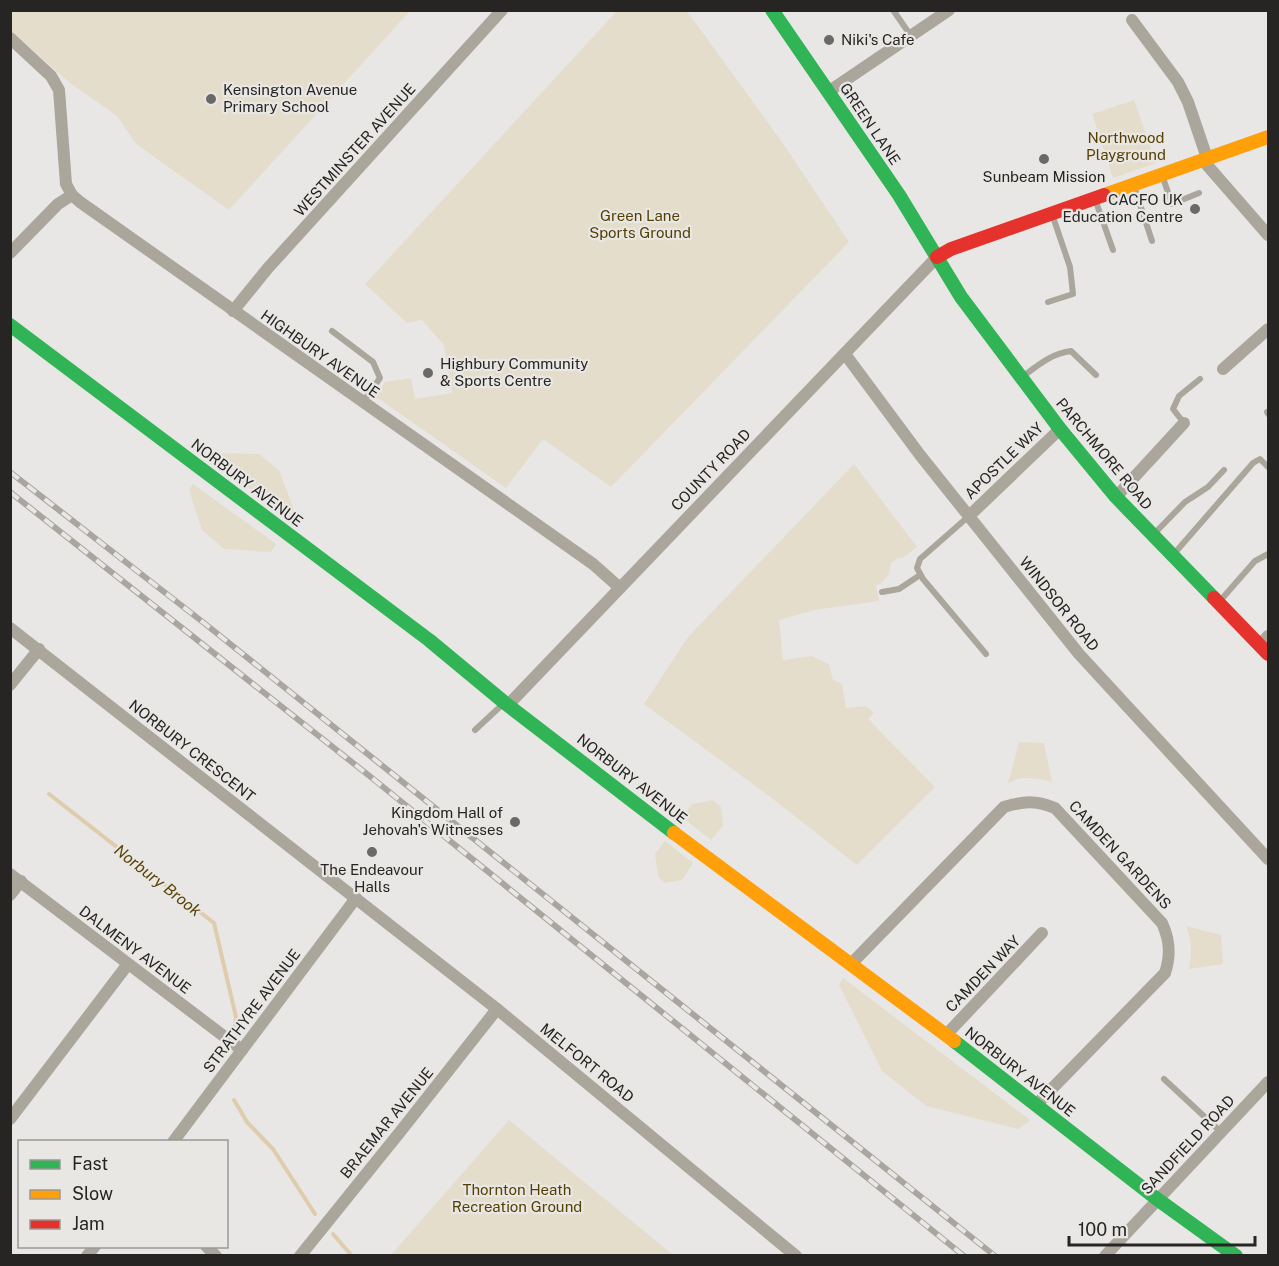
<svg xmlns="http://www.w3.org/2000/svg" width="1279" height="1266" font-family="'Public Sans',sans-serif">
<style>
.green{fill:#e5ddcb}
.lines{fill:none;stroke-linecap:round;stroke-linejoin:round}
.stream{stroke:#deccac;stroke-width:4}
.lane{stroke:#aba69c;stroke-width:6}
.street{stroke:#aba69c;stroke-width:12}
.fast{stroke:#30b455;stroke-width:14}
.slow{stroke:#ff9f0a;stroke-width:14}
.jam{stroke:#e5322d;stroke-width:14}
.rail-casing{stroke:#aaa69f;stroke-width:6}
.rail{stroke:#e9e7e4;stroke-width:4;stroke-dasharray:11;stroke-linecap:butt}
.poi-dot{fill:#6a6968;stroke:#e9e7e4;stroke-width:2}
.labels{text-anchor:middle;stroke-width:4.5;stroke-linejoin:round;paint-order:stroke}
.poi-label{font-size:15px;fill:#262524;stroke:#e9e7e4;text-anchor:start}
.street-label{font-size:15px;fill:#262524;stroke:#e9e7e4}
.park-label{font-size:15px;fill:#563f02;stroke:#e9e7e4}
.water-label{font-size:16px;font-style:italic;fill:#5a4308;stroke:#e9e7e4}
</style>
<rect width="100%" height="100%" fill="#e8e7e5"/>
<!-- green -->
<g class="green">
<path d="M11 11H410L229 210 136 144 117 116 70 83 11 31Z"/>
<path d="M617 11H687L784 145 849 242 611 487 543 439 506 488 375 396 385 382 411 378 415 399 452 393 444 345 422 320 407 323 365 284Z"/>
<path d="M1134 100 1156 163 1113 178 1092 114Z"/>
<path d="M215 453 259 454 279 470 296 515 291 521 211 458Z"/>
<path d="M854 464 917 547 903 558H898L891 563 889 574 881 584 876 585 879 601 814 610 779 620 783 660 812 656 829 664 833 680 842 684 846 708 866 706 874 713 868 719 935 787 857 865 769 796 644 704 688 637Z"/>
<path d="M193 484 276 544 271 552 224 549 202 530 189 490Z"/>
<path d="M1019 742 1044 743 1052 782C1038 779 1019 774 1008 784Z"/>
<path d="M713 800 721 807 723 825 711 840 682 817 692 804Z"/>
<path d="M665 841 693 863 682 880 664 883 658 876 655 854Z"/>
<path d="M1186 926 1221 935 1223 964 1189 969C1192 953 1192 941 1186 926Z"/>
<path d="M843 978 1030 1120V1121L1018 1129 926 1106 882 1071 839 985Z"/>
<path d="M509 1120 673 1255H391Z"/>
</g>
<g class="lines">
<!-- stream -->
<g class="stream">
<path d="M49 794 214 923 236 1017 235 1025"/>
<path d="M234 1100 247 1122 273 1149 315 1214"/>
<path d="M333 1234 352 1256"/>
</g>
<!-- lane -->
<g class="lane">
<path d="M893 10 911 36"/>
<path d="M1162 175 1172 204 1199 193"/>
<path d="M1134 186 1152 241"/>
<path d="M1095 199 1113 250"/>
<path d="M1048 302 1073 294 1070 267 1052 214"/>
<path d="M332 331 373 362 380 378 363 402"/>
<path d="M1022 377C1037 366 1052 353 1071 351L1096 375"/>
<path d="M1267 412 1268 414"/>
<path d="M1184 423 1173 409 1179 396 1200 379"/>
<path d="M969 516 920 559 917 568 923 579 986 654"/>
<path d="M1153 535 1185 502 1208 487 1224 470"/>
<path d="M1173 555 1253 463 1260 459 1268 467"/>
<path d="M882 592 899 589 920 575"/>
<path d="M1219 602 1255 561 1268 554"/>
<path d="M475 730 503 704"/>
<path d="M1164 1079 1221 1132"/>
</g>
<!-- street -->
<g class="street">
<path d="M1132 20 1178 82 1188 102 1206 155 1207 165 1268 235"/>
<path d="M10 38 51 76 59 90 66 184 72 195 80 202 593 564 620 588"/>
<path d="M828 92 949 10"/>
<path d="M10 253 58 204 72 195"/>
<path d="M233 311 268 268 502 10"/>
<path d="M845 354 920 455 1079 654 1268 859"/>
<path d="M1223 369 1268 329"/>
<path d="M1116 497 1184 423"/>
<path d="M969 516 1060 429"/>
<path d="M10 628 497 1009 796 1256"/>
<path d="M1260 645 1268 636"/>
<path d="M10 685 39 649"/>
<path d="M508 705 937 257"/>
<path d="M10 874 242 1050"/>
<path d="M10 895 21 881"/>
<path d="M851 964 1004 807C1024 801 1035 800 1055 808L1162 923C1170 940 1171 955 1165 973L1036 1105"/>
<path d="M946 1035 1042 933"/>
<path d="M10 1119 128 964"/>
<path d="M173 1142 356 898"/>
<path d="M206 1246 216 1256"/>
<path d="M87 1256 95 1246"/>
<path d="M300 1256 400 1132 497 1009"/>
<path d="M1105 1256 1268 1082"/>
</g>
<!-- fast -->
<g class="fast">
<path d="M772 10 899 195 961 297 1060 429 1116 497 1214 598"/>
<path d="M10 325 429 640 505 703 674 833"/>
<path d="M954 1041 1157 1199 1236 1256"/>
</g>
<!-- slow -->
<g class="slow">
<path d="M1104 195 1268 137"/>
<path d="M674 833 954 1041"/>
</g>
<!-- jam -->
<g class="jam">
<path d="M937 257 951 249 1104 195"/>
<path d="M1214 598 1268 654"/>
</g>
<!-- rail casing -->
<g class="rail-casing">
<g id="rail">
<path d="M10 472 204 623 995 1256"/>
<path d="M10 492 372 778 964 1256"/>
</g>
</g>
<!-- rail -->
<use href="#rail" class="rail"/>
</g>
<!-- markers -->
<g class="poi-dot">
<circle cx="829" cy="40" r="6"/>
<circle cx="211" cy="99" r="6"/>
<circle cx="1044" cy="159" r="6"/>
<circle cx="1195" cy="209" r="6"/>
<circle cx="428" cy="373" r="6"/>
<circle cx="515" cy="822" r="6"/>
<circle cx="372" cy="852" r="6"/>
</g>
<g class="labels">
<!-- poi labels -->
<g class="poi-label">
<text x="841" y="45">Niki's Cafe</text>
<text x="223" y="95">Kensington Avenue<tspan x="223" dy="17">Primary School</tspan></text>
<text x="1044" y="182" text-anchor="middle">Sunbeam Mission</text>
<text x="1183" y="205" text-anchor="end">CACFO UK<tspan x="1183" dy="17">Education Centre</tspan></text>
<text x="440" y="369">Highbury Community<tspan x="440" dy="17">&amp; Sports Centre</tspan></text>
<text x="503" y="818" text-anchor="end">Kingdom Hall of<tspan x="503" dy="17">Jehovah's Witnesses</tspan></text>
<text x="372" y="875" text-anchor="middle">The Endeavour<tspan x="372" dy="17">Halls</tspan></text>
</g>
<!-- street labels -->
<g class="street-label">
<text transform="translate(870 124) rotate(56)" y="5">GREEN LANE</text>
<text transform="translate(355 150) rotate(-48)" y="5">WESTMINSTER AVENUE</text>
<text transform="translate(320 354) rotate(35)" y="5">HIGHBURY AVENUE</text>
<text transform="translate(1104 454) rotate(50)" y="5">PARCHMORE ROAD</text>
<text transform="translate(1004 461) rotate(-44)" y="5">APOSTLE WAY</text>
<text transform="translate(711 470) rotate(-46)" y="5">COUNTY ROAD</text>
<text transform="translate(247 483) rotate(37)" y="5">NORBURY AVENUE</text>
<text transform="translate(1059 604) rotate(51)" y="5">WINDSOR ROAD</text>
<text transform="translate(192 751) rotate(38)" y="5">NORBURY CRESCENT</text>
<text transform="translate(632 779) rotate(38)" y="5">NORBURY AVENUE</text>
<text transform="translate(1120 855) rotate(47)" y="5">CAMDEN GARDENS</text>
<text transform="translate(135 950) rotate(37)" y="5">DALMENY AVENUE</text>
<text transform="translate(983 974) rotate(-46)" y="5">CAMDEN WAY</text>
<text transform="translate(252 1011) rotate(-53)" y="5">STRATHYRE AVENUE</text>
<text transform="translate(587 1063) rotate(39)" y="5">MELFORT ROAD</text>
<text transform="translate(1020 1072) rotate(38)" y="5">NORBURY AVENUE</text>
<text transform="translate(387 1123) rotate(-51)" y="5">BRAEMAR AVENUE</text>
<text transform="translate(1188 1145) rotate(-47)" y="5">SANDFIELD ROAD</text>
</g>
<!-- park labels -->
<g class="park-label">
<text x="1126" y="143">Northwood<tspan x="1126" dy="17">Playground</tspan></text>
<text x="640" y="221">Green Lane<tspan x="640" dy="17">Sports Ground</tspan></text>
<text x="517" y="1195">Thornton Heath<tspan x="517" dy="17">Recreation Ground</tspan></text>
</g>
<!-- water labels -->
<g class="water-label">
<text transform="translate(158 880) rotate(38)" y="6">Norbury Brook</text>
</g>
</g>
<!-- border -->
<rect width="1279" height="1266" fill="none" stroke="#262524" stroke-width="24"/>
<!-- legend -->
<rect x="18" y="1140" width="210" height="108" fill="#e9e7e4" stroke="#9b9997" stroke-width="1.5"/>
<rect x="30" y="1160" width="30" height="9" fill="#30b455" stroke="#9b9997" stroke-width="1.5"/>
<text x="72" y="1170" font-size="18" fill="#262524">Fast</text>
<rect x="30" y="1190" width="30" height="9" fill="#ff9f0a" stroke="#9b9997" stroke-width="1.5"/>
<text x="72" y="1200" font-size="18" fill="#262524">Slow</text>
<rect x="30" y="1220" width="30" height="9" fill="#e5322d" stroke="#9b9997" stroke-width="1.5"/>
<text x="72" y="1230" font-size="18" fill="#262524">Jam</text>
<!-- scale -->
<path d="M1069 1236v9h186v-9" fill="none" stroke="#262524" stroke-width="3"/>
<text x="1078" y="1236" font-size="18" fill="#262524" stroke="#e9e7e4" stroke-width="4.5" paint-order="stroke">100 m</text>
</svg>
